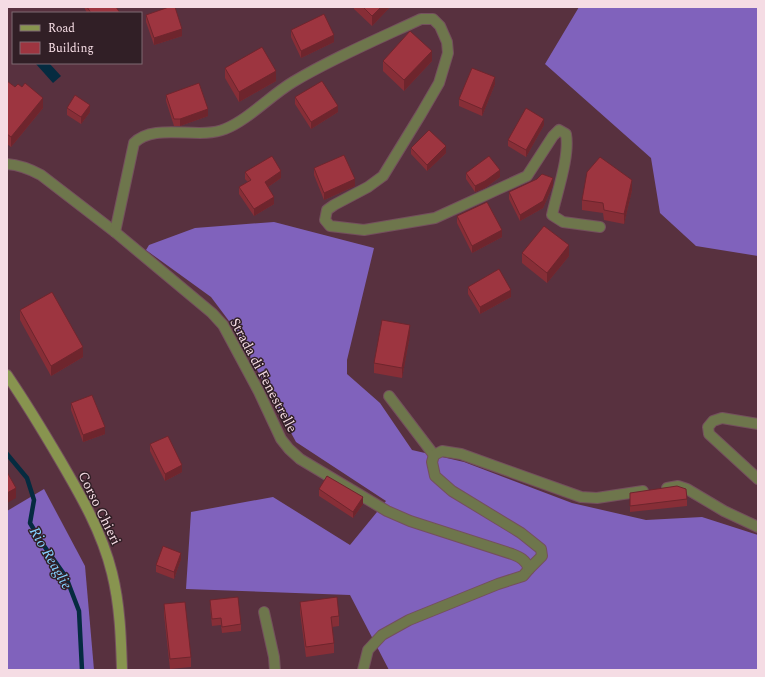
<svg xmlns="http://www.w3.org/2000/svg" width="765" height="677" font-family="Spectral,serif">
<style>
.forest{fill:#8062bc}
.water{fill:#052b40}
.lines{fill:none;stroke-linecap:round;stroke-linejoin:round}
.stream{stroke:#052b40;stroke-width:4.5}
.street-casing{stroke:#74505d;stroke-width:12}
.secondary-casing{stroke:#74505d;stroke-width:12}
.street{stroke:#6e764c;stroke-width:10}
.secondary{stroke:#88944f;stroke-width:10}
.wall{fill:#872e37}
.shaded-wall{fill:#6e252d}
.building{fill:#9d3540;stroke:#6e252d}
.labels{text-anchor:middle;stroke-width:3;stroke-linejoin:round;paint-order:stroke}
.street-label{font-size:14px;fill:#f5dce4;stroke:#311f26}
.water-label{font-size:15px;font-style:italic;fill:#83cffe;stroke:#311f26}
</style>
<rect width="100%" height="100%" fill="#58313f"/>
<!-- forest -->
<g class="forest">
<path d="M579 7H758V256L696 246 660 213 651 158 545 64Z"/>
<path d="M274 222 374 248 347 360V374L380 403 412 450 464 462 572 503 646 520 702 517 758 535V670H389L350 595 186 589 191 512 273 497 350 545 386 501 296 442 235 329 211 297 146 250 149 245 195 228Z"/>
<path d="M44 489 85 566 94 670H7V511Z"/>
</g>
<!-- water -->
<path class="water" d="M36 63H49L61 76 53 83 36 64Z"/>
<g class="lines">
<!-- stream -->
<path class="stream" d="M7 454 27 478 34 500 30 523 42 543 66 577 79 611 82 670"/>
<!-- street casing -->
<g class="street-casing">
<g id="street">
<path d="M7 164C20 165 30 169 41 175L115 232 212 313 223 325 259 392 281 439 289 449 300 459 387 511 410 521 512 554C520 557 526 560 529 569L523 576 498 584 409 620 382 635 368 650 363 670"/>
<path d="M115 232 134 143C154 122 199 140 225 129 248 120 271 95 293 82 333 58 378 39 421 19H433L440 26 447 42 448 53 439 83 421 114 383 176 368 187 334 205 327 210 325 220 330 226 364 230 435 218 527 176 553 136 559 130 566 134C570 156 557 192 552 215L563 222 600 227"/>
<path d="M389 396 434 455"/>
<path d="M758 424 722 418 713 421 708 427 709 434 758 479"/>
<path d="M667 488 678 486 687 489 724 511 758 527"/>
<path d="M529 569 542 556 541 549 521 533 452 491 435 476 432 462 434 455 442 451 461 454 581 497 597 498 643 491"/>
<path d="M264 612 274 657 275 670"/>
</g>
</g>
<!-- secondary casing -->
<g class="secondary-casing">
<path id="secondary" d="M7 375C26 403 43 431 60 460 81 496 102 532 112 573 120 605 121 638 122 670"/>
</g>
<!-- street -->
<use href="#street" class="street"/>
<!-- secondary -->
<use href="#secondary" class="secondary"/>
</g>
<!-- wall -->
<g class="wall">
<path d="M84 7H116L120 13H87Z"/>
<path d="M354 7H390L372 26 354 9Z"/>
<path d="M146 15 182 36 154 45 146 22Z"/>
<path d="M291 30 334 42 301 58 291 37Z"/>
<path d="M383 61H432L404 91 383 71Z"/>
<path d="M225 68 276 81 239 102 225 78Z"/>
<path d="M7 81 43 108 11 147 7 144Z"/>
<path d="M495 84 482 116 459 106V99Z"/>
<path d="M166 95 208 116 180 126H174L166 101Z"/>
<path d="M295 97 338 112 311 129 295 104Z"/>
<path d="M67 108 90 112 81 124 67 115Z"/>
<path d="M544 125 526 157 508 146V140Z"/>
<path d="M411 148 446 153 427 171 411 154Z"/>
<path d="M314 168 355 186 324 200 314 175Z"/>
<path d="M245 172 281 178 268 187 274 204 254 216 239 194V187L248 182 245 179Z"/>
<path d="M466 173 500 177 485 188 475 192 466 179Z"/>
<path d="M553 185 543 208 520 221 509 199V192Z"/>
<path d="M632 190 624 224 604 220 603 213 582 210V200Z"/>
<path d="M457 216 502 237 472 253 457 223Z"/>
<path d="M522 253 569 256 547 283 522 263Z"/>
<path d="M468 287 511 297 480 314 468 294Z"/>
<path d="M20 310 83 357 51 376 20 320Z"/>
<path d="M410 335 402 378 374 373V363Z"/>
<path d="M71 403 105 434 83 442 71 410Z"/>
<path d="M150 444 182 472 165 481 150 451Z"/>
<path d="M319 489 363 504 353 518 319 496Z"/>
<path d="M630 493 687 499V506L630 512Z"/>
<path d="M181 559 174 579 156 572V565Z"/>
<path d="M210 600 241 624V631L222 633 221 625 212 626 210 607Z"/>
<path d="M300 602 339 616V626L332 627 334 643V653L306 657 300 612Z"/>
<path d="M164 604 191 657V667L170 669 164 614Z"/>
</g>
<!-- shaded-wall -->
<g class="shaded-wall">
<path d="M381 7H390L372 26V16Z"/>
<path d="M182 29V36L154 45V38Z"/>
<path d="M334 35V42L301 58V51Z"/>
<path d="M432 51V61L404 91V80Z"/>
<path d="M276 71V81L239 102V92Z"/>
<path d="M495 77V84L482 116V109Z"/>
<path d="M43 98V108L11 147V137Z"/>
<path d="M90 105V112L81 124V117Z"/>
<path d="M338 106V112L311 129V122Z"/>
<path d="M208 109V116L180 126V119Z"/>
<path d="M544 119V125L526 157V150Z"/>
<path d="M446 146V153L427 171V165Z"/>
<path d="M500 170V177L485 188 475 192V186Z"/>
<path d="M281 171V178L265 189V182Z"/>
<path d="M553 178V185L543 208 520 221V215Z"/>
<path d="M355 179V186L324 200V193Z"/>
<path d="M632 180V190L624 224V214Z"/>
<path d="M274 197V204L254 216V209Z"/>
<path d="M502 230V237L472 253V246Z"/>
<path d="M569 245V256L547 283V273Z"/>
<path d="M511 290V297L480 314V307Z"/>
<path d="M410 325V335L402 378V368Z"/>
<path d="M83 347V357L51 376V366Z"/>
<path d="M105 427V434L83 442V435Z"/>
<path d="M182 465V472L165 481V474Z"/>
<path d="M16 488V498L7 503V493Z"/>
<path d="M363 497V504L353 518V512Z"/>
<path d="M181 553V559L174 579V572Z"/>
</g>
<!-- building -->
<g class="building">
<path d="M87 7H116L120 13H91Z"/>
<path d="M169 7H175L182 29 154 38 146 15Z"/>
<path d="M363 7H381L372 16Z"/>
<path d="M324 14 334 35 301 51 291 30Z"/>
<path d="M410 31 432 51 404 80 383 61Z"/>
<path d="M262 47 276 71 239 92 225 68Z"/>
<path d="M472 68 495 77 482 109 459 99Z"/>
<path d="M7 81 15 87 18 84 22 87 25 83 43 98 11 137 7 134Z"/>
<path d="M322 81 338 106 311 122 295 97Z"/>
<path d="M199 83 208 109 180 119H174L166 95Z"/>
<path d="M75 95 90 105 81 117 67 108Z"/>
<path d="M526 108 544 119 526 150 508 140Z"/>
<path d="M429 130 446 146 427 165 411 148Z"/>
<path d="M344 155 355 179 324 193 314 168Z"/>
<path d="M272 156 281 171 265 182 274 197 254 209 239 187 251 180 245 172Z"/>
<path d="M489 156 500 170 485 181 475 186 466 173Z"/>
<path d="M600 157 632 180 624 214 604 210 603 203 582 200 587 172Z"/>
<path d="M542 174 553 178 543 201 520 215 509 192 537 179Z"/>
<path d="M487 202 502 230 472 246 457 216Z"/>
<path d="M544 226 569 245 547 273 522 253Z"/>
<path d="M499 269 511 290 480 307 468 287Z"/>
<path d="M52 292 83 347 51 366 20 310Z"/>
<path d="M382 320 410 325 402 368 374 363Z"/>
<path d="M92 395 105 427 83 435 71 403Z"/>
<path d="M168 436 182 465 165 474 150 444Z"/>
<path d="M7 472 16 488 7 493Z"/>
<path d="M327 476 363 497 353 512 319 489Z"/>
<path d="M677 486 686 489 687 499 630 506V493Z"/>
<path d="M163 546 181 553 174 572 156 565Z"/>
<path d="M238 597 241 624 222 627 221 618 212 619 210 600Z"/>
<path d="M337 597 339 616 331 617 334 643 306 647 300 602Z"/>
<path d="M185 602 191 657 170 659 164 604Z"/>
</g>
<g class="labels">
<!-- street labels -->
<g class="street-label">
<text transform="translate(264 375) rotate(62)" y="5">Strada di Fenestrelle</text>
<text transform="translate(100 508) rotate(64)" y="5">Corso Chieri</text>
</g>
<!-- water labels -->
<g class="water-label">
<text transform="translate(51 558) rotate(60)" y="5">Rio Reaglie</text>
</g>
</g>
<!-- border -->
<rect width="765" height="677" fill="none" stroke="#f5dce4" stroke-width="16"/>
<!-- legend -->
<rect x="12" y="12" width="130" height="52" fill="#311f26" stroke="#7f6b72"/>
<rect x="20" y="25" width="20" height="6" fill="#88944f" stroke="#7f6b72"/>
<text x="48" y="32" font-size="12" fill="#f5dce4">Road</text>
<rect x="20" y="42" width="20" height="12" fill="#9d3540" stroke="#7f6b72"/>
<text x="48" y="52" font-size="12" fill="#f5dce4">Building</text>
</svg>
